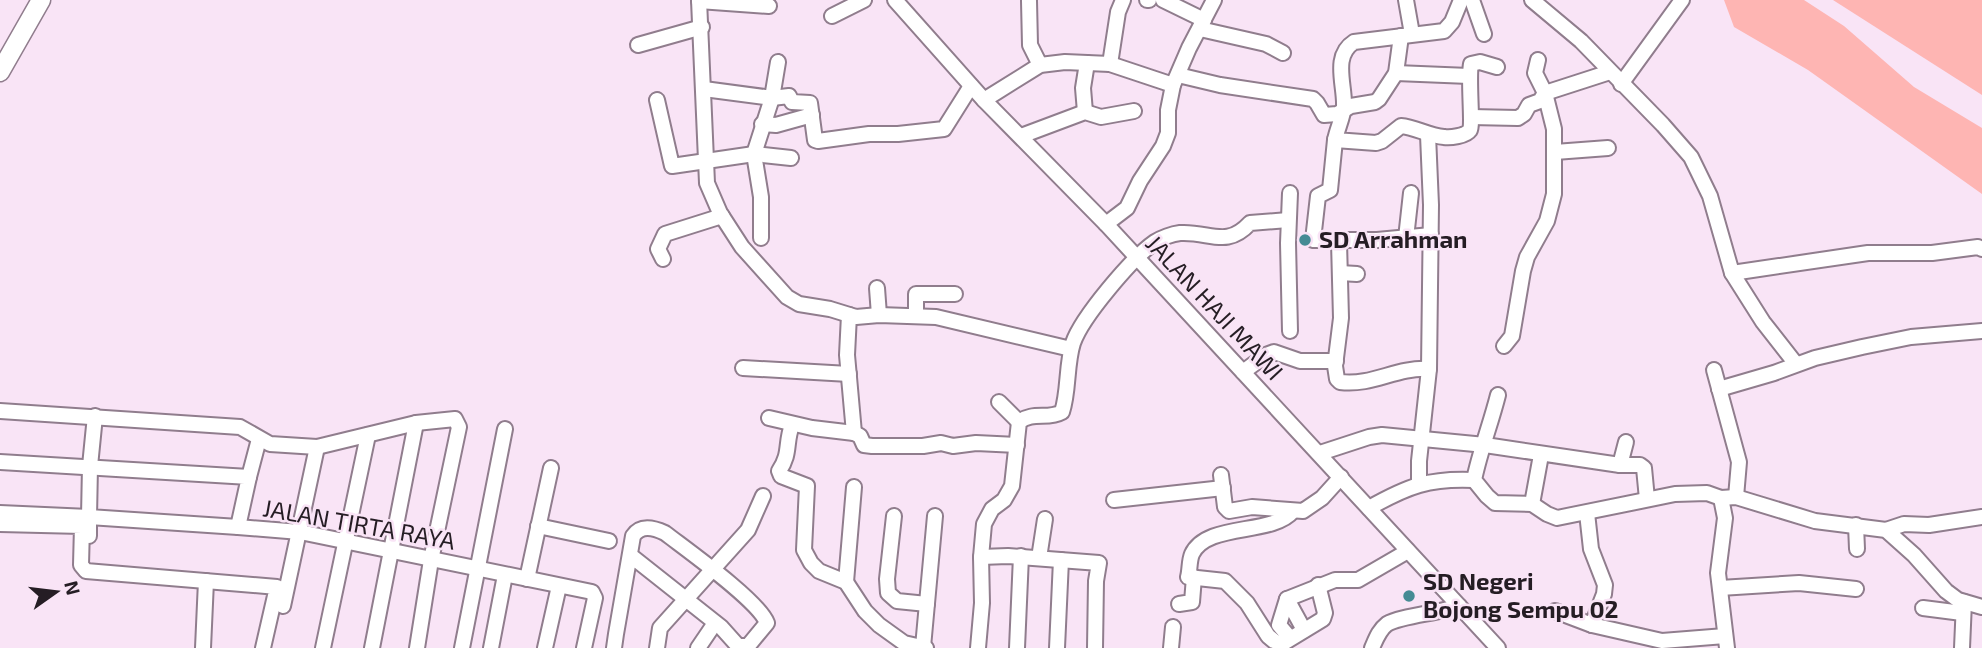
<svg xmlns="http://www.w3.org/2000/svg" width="1982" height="648" font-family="'Exo 2',sans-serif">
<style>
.green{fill:#feb5b3}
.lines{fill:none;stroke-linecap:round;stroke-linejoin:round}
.minor-casing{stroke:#907d8d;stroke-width:18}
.major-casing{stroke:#907d8d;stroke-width:21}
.minor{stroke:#fff;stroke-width:14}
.major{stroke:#fff;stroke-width:18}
.poi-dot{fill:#458b94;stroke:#f9e4f6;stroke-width:2.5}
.labels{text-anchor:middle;stroke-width:5;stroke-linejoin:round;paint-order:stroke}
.poi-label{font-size:24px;font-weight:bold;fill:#251d24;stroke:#f9e4f6;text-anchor:start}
.street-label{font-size:24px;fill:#251d24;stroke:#f9e4f6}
</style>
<rect width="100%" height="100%" fill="#f9e4f6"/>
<!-- green -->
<g class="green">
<path d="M1724 0H1804L1844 26 1914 87 1982 128V194L1808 70 1734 27Z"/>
<path d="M1833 0H1982V95Z"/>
</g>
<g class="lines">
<!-- minor casing -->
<g class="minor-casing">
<g id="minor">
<path d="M699 0 707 183 720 213 742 247 787 297 799 304 830 309 856 317 879 315 936 317 1071 349"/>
<path d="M895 0 984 100 1106 224 1498 648"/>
<path d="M1147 0H1149"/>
<path d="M1163 0 1204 20"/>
<path d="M1406 0 1412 34"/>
<path d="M1461 0 1452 22 1444 31 1354 42C1332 56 1345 85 1344 106 1343 118 1337 129 1335 140L1376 143 1382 141 1401 126C1415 127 1429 136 1444 137 1450 138 1466 136 1470 130 1473 126 1468 77 1471 64L1480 62 1497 67"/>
<path d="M1472 0 1484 34"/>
<path d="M1532 0 1581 41 1663 125 1691 157 1710 196 1732 273 1763 322 1796 364"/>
<path d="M699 1 769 6"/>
<path d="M1029 1 1030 45 1040 65"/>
<path d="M832 16 864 0"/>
<path d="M1200 29 1266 44 1283 53"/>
<path d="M638 45 702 27"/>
<path d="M1110 64 1118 12 1123 0"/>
<path d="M1396 73 1469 76"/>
<path d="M1178 75 1220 85 1313 99 1317 103 1324 115 1337 114 1351 106 1375 102 1379 99 1396 73 1401 36"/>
<path d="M1621 84 1682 0"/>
<path d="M704 89 772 98 789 96 792 102 810 103 815 140 818 141 869 134H898L944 129 971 86"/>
<path d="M657 100 672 166 754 154 791 158"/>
<path d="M984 100 1040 65 1065 62 1110 64 1173 85"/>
<path d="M1085 112 1083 88 1087 63"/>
<path d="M1471 117 1518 118 1524 114 1529 105 1540 101 1545 93 1610 72"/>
<path d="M762 124 776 125 812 115"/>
<path d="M1021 136 1085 112 1101 117 1134 111"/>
<path d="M1335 140 1330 190 1318 196 1313 240H1377L1431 235"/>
<path d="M1555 152 1608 148"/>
<path d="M1290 193 1288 243 1290 331"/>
<path d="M1106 224 1127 208 1140 181 1163 146 1168 133V110L1173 85 1189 48 1214 0"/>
<path d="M761 238V197L754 154 772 98 778 62"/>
<path d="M1406 238 1411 193"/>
<path d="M1339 242 1341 318 1335 366 1337 379 1340 382C1374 386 1395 367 1429 369"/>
<path d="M663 259 658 249 665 234 722 216"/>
<path d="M1340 273 1357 274"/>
<path d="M1732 273 1868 253H1932L1978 247 1982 249"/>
<path d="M877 288 879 315"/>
<path d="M916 316V294H955"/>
<path d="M1504 346 1512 336 1523 271 1527 257 1547 221 1554 194V129L1545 93 1535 73 1538 60"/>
<path d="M743 368 849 374"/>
<path d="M1714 370 1739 462 1736 497"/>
<path d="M1243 372 1266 355 1274 352 1300 361H1336"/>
<path d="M1719 389 1774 373 1815 358 1862 347 1911 337 1982 331"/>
<path d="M1498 395C1491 423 1480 451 1474 480L1487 496 1495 503 1532 504 1547 514 1557 518 1675 494 1707 493 1721 498 1736 497 1815 521 1886 530 1914 555 1946 591 1958 600 1982 607"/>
<path d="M999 402 1019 422"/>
<path d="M0 411 240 427 270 444 317 447 416 423 455 419 459 427 431 560 417 648"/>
<path d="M95 416 90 466 89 517 238 527"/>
<path d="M769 418 812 428 854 433 847 355 849 315"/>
<path d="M792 425C785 444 791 453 779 471L781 476 807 486 804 550 811 563 819 571 846 582 865 611 879 625 904 643 926 648"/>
<path d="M854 433 860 436 864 445 872 446H923L941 443 953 446 976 443 1017 445"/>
<path d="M1320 453 1369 437 1382 435 1485 445 1620 465H1640L1644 468 1647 499"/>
<path d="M0 462 249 477 238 527 300 532 592 592 595 598 584 648"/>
<path d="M1620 465 1626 442"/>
<path d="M1221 475 1225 507 1229 511 1252 507 1303 511 1322 498 1341 477"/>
<path d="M249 477 259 439"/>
<path d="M1419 483V461L1429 369 1431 205 1428 135"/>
<path d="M1721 498 1725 518 1718 573 1727 648"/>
<path d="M1114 500 1223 488"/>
<path d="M1532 504 1541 455"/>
<path d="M1369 508C1408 486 1429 478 1474 480"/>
<path d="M1293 511C1272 536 1207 522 1192 554 1189 561 1190 570 1188 577L1225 581 1247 603 1268 636 1274 641 1282 644 1323 619 1325 613 1318 585"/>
<path d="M0 513 89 517V536"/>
<path d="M1587 513 1591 549 1605 585 1604 594 1592 625"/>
<path d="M894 516 887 579 888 593 897 601 927 604"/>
<path d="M0 524 82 526 81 565 86 571 277 587 263 648"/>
<path d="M1856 525 1857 549"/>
<path d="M538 526 609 541"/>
<path d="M1886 530 1904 524 1929 525 1982 517"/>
<path d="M981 557 1008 556 1099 563 1096 581 1095 648"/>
<path d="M1039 558 1045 519"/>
<path d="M527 579 551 468"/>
<path d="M846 582 854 487"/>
<path d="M1720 588 1799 583 1856 589"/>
<path d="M1287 599 1279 625 1290 638"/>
<path d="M1179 604 1192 602 1194 577"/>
<path d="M283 606 317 447"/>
<path d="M1923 608 1962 613"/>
<path d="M1555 611 1592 625 1662 641 1725 636"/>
<path d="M1304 630 1287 599 1335 580H1358L1408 551"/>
<path d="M923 647 935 516"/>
<path d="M203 648 206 581"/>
<path d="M323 648 368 435"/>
<path d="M372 648 416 423"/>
<path d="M462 648 505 429"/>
<path d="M491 648 505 575"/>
<path d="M545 648 559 586"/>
<path d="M614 648 616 634 633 536C641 524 654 528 665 533 687 550 759 601 767 623L748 646H738L721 627 630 555"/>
<path d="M657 648 660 628 748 530 763 496"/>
<path d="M698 648 715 623"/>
<path d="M978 648 982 603 981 557 984 524 992 509 1004 500 1012 486 1019 422C1033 411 1048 420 1062 412 1069 391 1066 365 1073 343 1082 317 1132 258 1155 242 1161 238 1172 234 1180 233 1210 231 1226 249 1250 223L1288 220"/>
<path d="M1017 648 1021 556"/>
<path d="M1057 648 1061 560"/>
<path d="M1171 648 1173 627"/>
<path d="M1372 648C1376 639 1379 630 1387 624 1400 616 1440 613 1459 606"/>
<path d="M1962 648 1964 602"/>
</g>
</g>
<!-- major casing -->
<g class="major-casing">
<path id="major" d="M0 72 41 0"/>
</g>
<!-- minor -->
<use href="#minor" class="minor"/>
<!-- major -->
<use href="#major" class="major"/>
</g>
<!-- markers -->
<g class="poi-dot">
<circle cx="1305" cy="240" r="7"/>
<circle cx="1409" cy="596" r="7"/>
</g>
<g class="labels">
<!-- poi labels -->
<g class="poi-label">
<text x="1319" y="248">SD Arrahman</text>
<text x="1423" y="590">SD Negeri<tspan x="1423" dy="28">Bojong Sempu 02</tspan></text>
</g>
<!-- street labels -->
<g class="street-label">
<text transform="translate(1214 308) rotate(47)" y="8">JALAN HAJI MAWI</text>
<text transform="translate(359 525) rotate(10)" y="8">JALAN TIRTA RAYA</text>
</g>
</g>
<!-- north arrow -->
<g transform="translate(56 592) rotate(76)" stroke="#f9e4f6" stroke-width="5" paint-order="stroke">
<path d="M0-5L12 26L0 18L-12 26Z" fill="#251d24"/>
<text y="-10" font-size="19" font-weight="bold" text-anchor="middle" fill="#251d24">N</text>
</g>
</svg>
